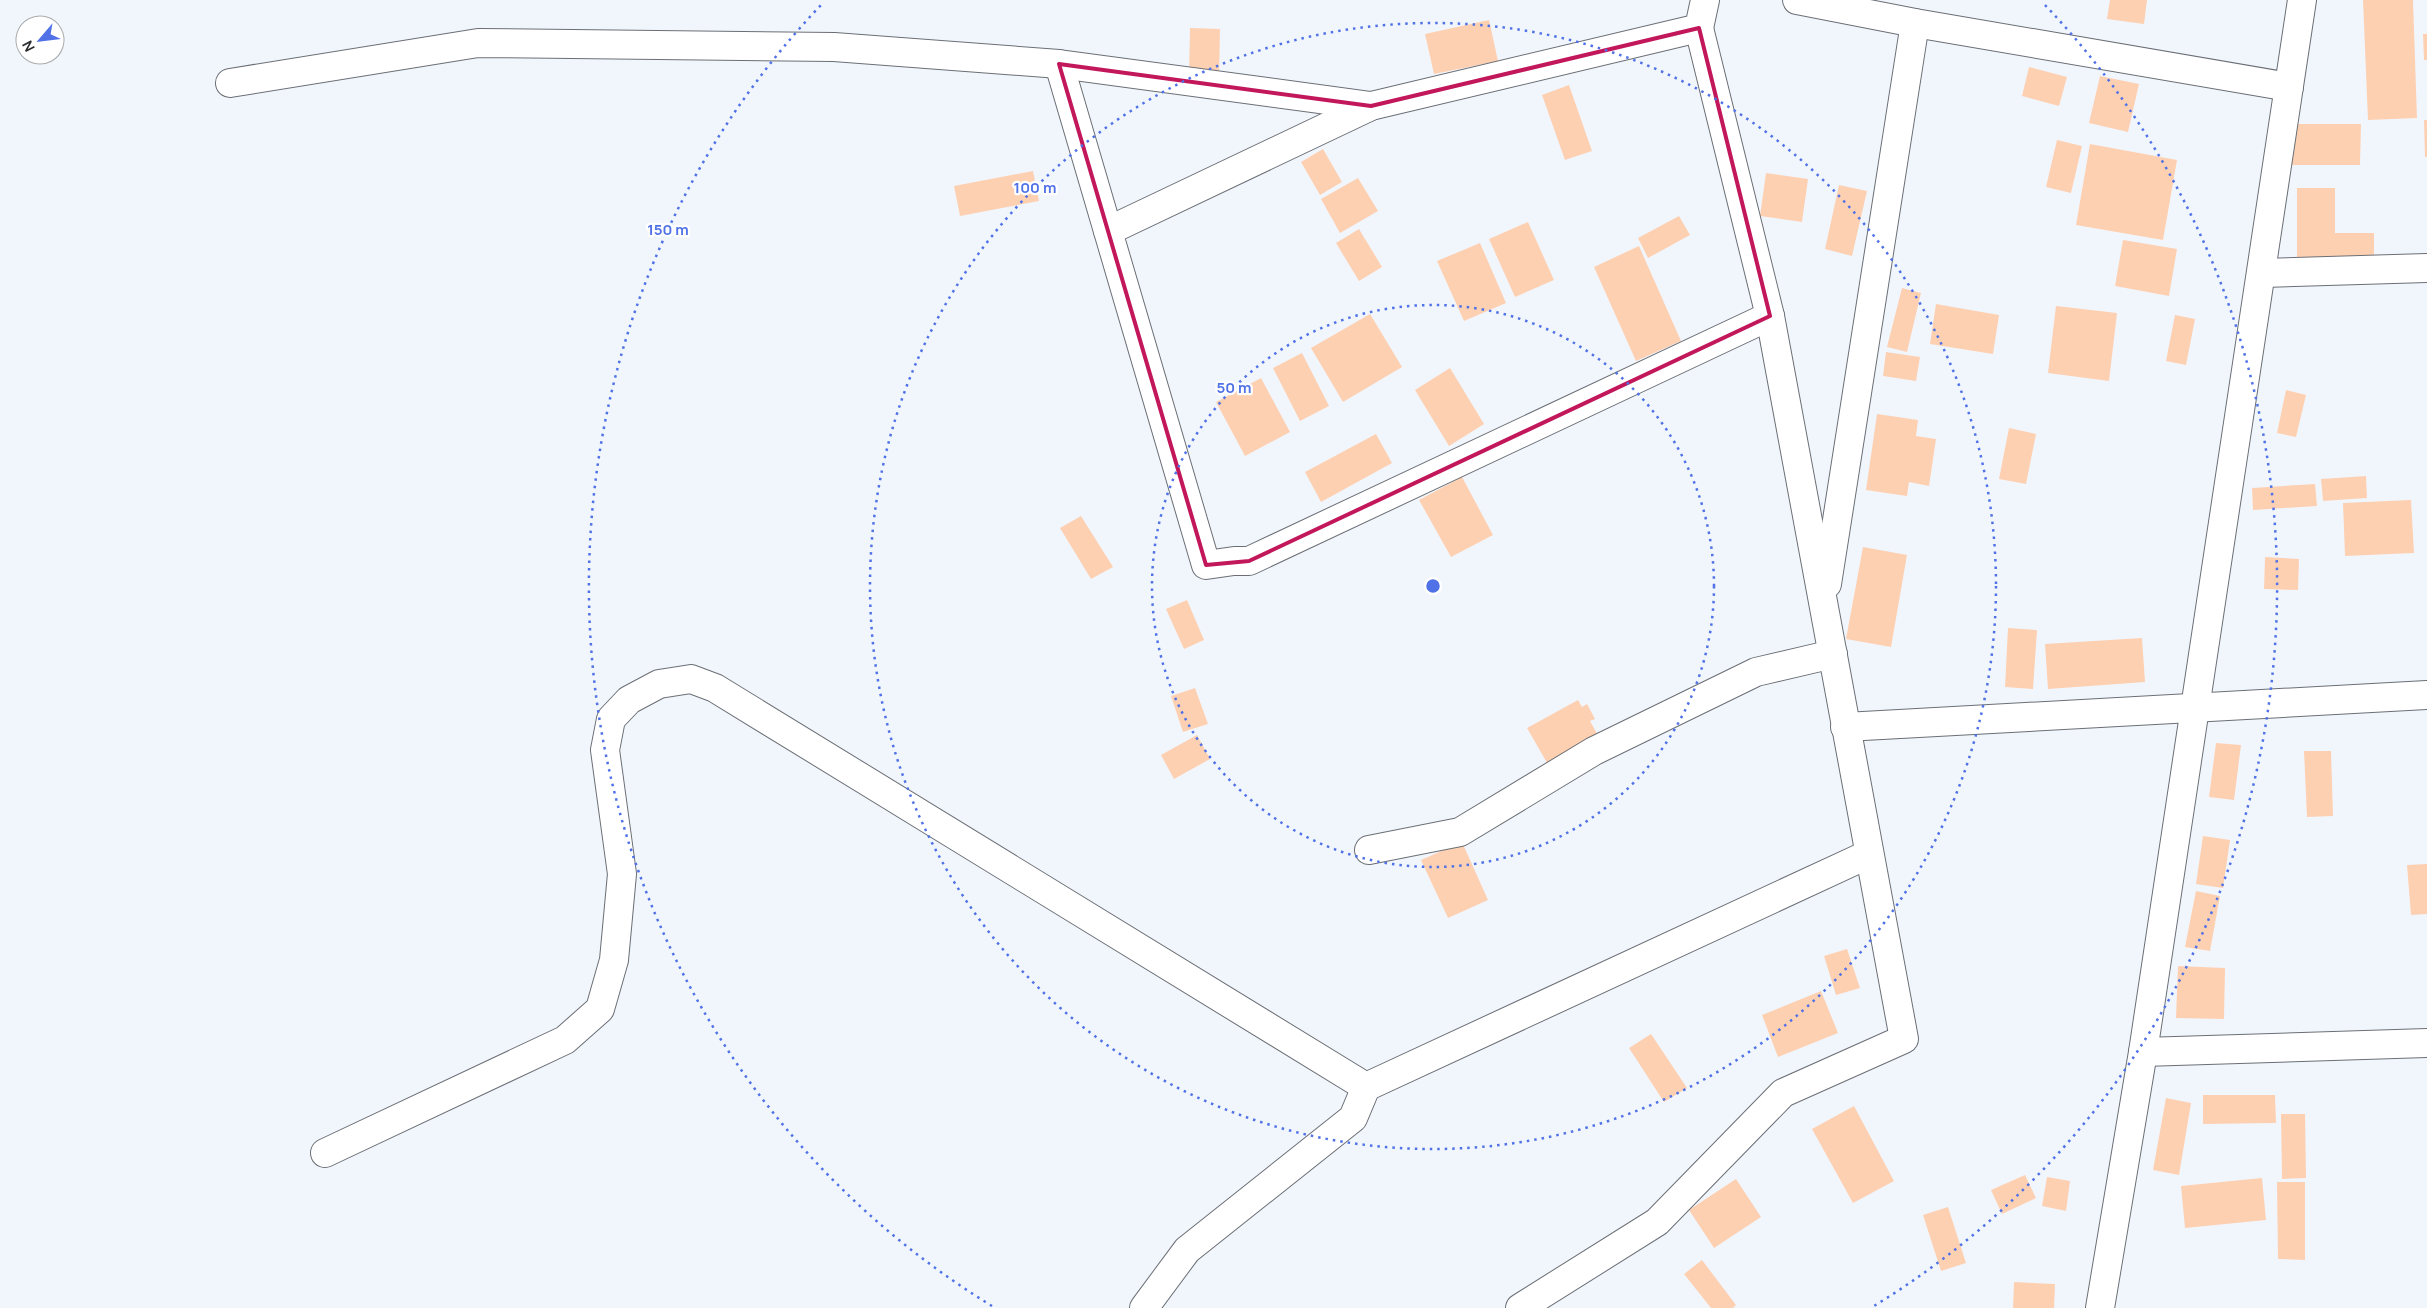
<svg xmlns="http://www.w3.org/2000/svg" width="2427" height="1308" font-family="Manrope,sans-serif">
<style>
.building{fill:#fed0b2}
.lines{fill:none;stroke-linecap:round;stroke-linejoin:round}
.street-casing{stroke:#6b6f75;stroke-width:30}
.street{stroke:#fff;stroke-width:28}
.marked{fill:none;stroke:#c2185b;stroke-width:4;stroke-linejoin:round}
.ring{fill:none;stroke:#5072e6;stroke-width:2.5;stroke-dasharray:2.5 5}
.centre{fill:#5072e6;stroke:#fff;stroke-width:2.5}
.ring-label{font-size:15px;text-anchor:middle;font-weight:bold;fill:#5072e6;stroke:#fff;stroke-width:4.5;stroke-linejoin:round;paint-order:stroke}
</style>
<rect width="100%" height="100%" fill="#f1f6fd"/>
<!-- building -->
<g class="building">
<path d="M2110 0H2147L2144 24 2107 19Z"/>
<path d="M2363 0H2413L2417 118 2368 120Z"/>
<path d="M1489 20 1498 61 1434 74 1425 34Z"/>
<path d="M1190 28 1220 29 1219 78 1189 77Z"/>
<path d="M2423 34H2427V60H2424Z"/>
<path d="M2029 67 2067 77 2059 106 2022 96Z"/>
<path d="M2100 76 2139 84 2128 132 2089 123Z"/>
<path d="M1569 85 1592 151 1565 160 1542 95Z"/>
<path d="M2424 120H2427V157H2425Z"/>
<path d="M2290 124H2361L2360 165H2291Z"/>
<path d="M2057 140 2082 146 2071 193 2046 187Z"/>
<path d="M2090 144 2177 160 2163 240 2076 225Z"/>
<path d="M1323 149 1342 182 1320 195 1301 162Z"/>
<path d="M1033 171 1039 201 960 216 954 186Z"/>
<path d="M1766 173 1808 179 1802 222 1760 216Z"/>
<path d="M1358 178 1378 211 1340 233 1321 199Z"/>
<path d="M1839 185 1867 191 1852 256 1825 249Z"/>
<path d="M2297 188H2335V233H2374V264H2297Z"/>
<path d="M1679 216 1690 235 1648 258 1638 238Z"/>
<path d="M1528 222 1554 280 1515 297 1489 239Z"/>
<path d="M1359 229 1382 267 1359 281 1336 243Z"/>
<path d="M2123 240 2177 249 2169 296 2115 286Z"/>
<path d="M1480 243 1506 303 1464 321 1437 261Z"/>
<path d="M1639 246 1681 341 1636 361 1594 267Z"/>
<path d="M1902 288 1921 293 1907 352 1887 347Z"/>
<path d="M1936 304 1999 315 1993 354 1930 344Z"/>
<path d="M2056 306 2117 313 2109 381 2048 373Z"/>
<path d="M1370 314 1402 367 1343 402 1311 348Z"/>
<path d="M2175 315 2195 319 2186 365 2166 361Z"/>
<path d="M1886 352 1920 357 1916 381 1883 376Z"/>
<path d="M1302 353 1329 406 1300 421 1273 368Z"/>
<path d="M1450 368 1484 424 1449 446 1415 390Z"/>
<path d="M1261 378 1290 432 1245 456 1216 402Z"/>
<path d="M2286 390 2306 395 2296 437 2277 433Z"/>
<path d="M1877 414 1918 420 1916 436 1936 439 1929 486 1909 482 1907 496 1866 490Z"/>
<path d="M2009 428 2036 434 2026 484 1999 479Z"/>
<path d="M1376 434 1392 463 1321 502 1305 472Z"/>
<path d="M2366 476 2367 498 2323 501 2321 479Z"/>
<path d="M1462 477 1493 535 1451 557 1419 500Z"/>
<path d="M2315 484 2317 506 2253 510 2252 488Z"/>
<path d="M2411 500 2414 553 2345 556 2343 503Z"/>
<path d="M1081 516 1113 567 1091 579 1060 528Z"/>
<path d="M1863 547 1907 555 1891 647 1846 639Z"/>
<path d="M2265 557 2299 559 2298 590 2264 589Z"/>
<path d="M1187 600 1204 640 1184 649 1166 609Z"/>
<path d="M2008 628 2037 630 2033 689 2005 687Z"/>
<path d="M2142 638 2145 682 2048 689 2045 644Z"/>
<path d="M1195 688 1208 724 1183 732 1171 696Z"/>
<path d="M1578 700 1582 707 1587 704 1595 719 1590 721 1600 739 1550 768 1527 728Z"/>
<path d="M1197 735 1210 759 1174 779 1161 755Z"/>
<path d="M2216 743 2241 745 2234 800 2209 797Z"/>
<path d="M2304 751H2331L2333 816 2307 817Z"/>
<path d="M2203 836 2230 840 2223 888 2196 884Z"/>
<path d="M1462 842 1488 900 1448 918 1421 860Z"/>
<path d="M2427 864V914L2411 915 2407 865Z"/>
<path d="M2196 891 2220 896 2210 951 2185 947Z"/>
<path d="M1847 949 1860 988 1836 995 1824 956Z"/>
<path d="M2178 966 2225 968 2224 1019 2176 1018Z"/>
<path d="M1821 991 1838 1033 1778 1057 1762 1015Z"/>
<path d="M1651 1034 1687 1088 1664 1102 1629 1048Z"/>
<path d="M2203 1095H2275L2276 1123 2203 1124Z"/>
<path d="M2166 1098 2191 1103 2179 1175 2153 1170Z"/>
<path d="M1854 1106 1894 1181 1853 1203 1812 1129Z"/>
<path d="M2281 1114H2305L2306 1178 2282 1179Z"/>
<path d="M2025 1175 2036 1198 2002 1214 1991 1190Z"/>
<path d="M2047 1177 2070 1181 2066 1211 2042 1206Z"/>
<path d="M2262 1178 2266 1220 2185 1228 2181 1186Z"/>
<path d="M1736 1179 1761 1217 1714 1248 1689 1210Z"/>
<path d="M2277 1182H2305V1260L2278 1259Z"/>
<path d="M1948 1207 1966 1263 1941 1271 1923 1215Z"/>
<path d="M1702 1260 1736 1305 1733 1308H1711L1684 1274Z"/>
<path d="M2014 1282 2055 1284 2054 1308H2013Z"/>
</g>
<g class="lines">
<!-- street casing -->
<g class="street-casing">
<g id="street">
<path d="M1797 0 1915 23 2289 87"/>
<path d="M1059 64 1206 565 1234 561H1249L1770 316"/>
<path d="M230 83 478 43 834 47 1059 64 1371 106"/>
<path d="M1108 231 1371 106 1699 28 1705 0"/>
<path d="M2262 273 2427 268"/>
<path d="M1827 584 1915 23"/>
<path d="M1845 727 2427 695"/>
<path d="M1369 850 1460 832 1594 751 1756 672 1833 654"/>
<path d="M2143 1052 2427 1043"/>
<path d="M325 1153 565 1040 600 1009 614 960 622 874 605 750 611 719 629 700 659 684 691 679 715 688 1366 1087"/>
<path d="M1144 1308 1187 1250 1353 1118 1366 1087 1869 854"/>
<path d="M1520 1308 1657 1222 1783 1093 1904 1039 1770 316 1699 28"/>
<path d="M2100 1308 2143 1052 2302 0"/>
</g>
</g>
<!-- street -->
<use href="#street" class="street"/>
</g>
<!-- marked area -->
<path class="marked" d="M1699 28 1770 316 1249 561 1206 565 1059 64 1371 106Z"/>
<!-- distance rings -->
<g class="ring">
<circle cx="1433" cy="586" r="281"/>
<circle cx="1433" cy="586" r="563"/>
<path d="M992 1306A844 844 0 0 1 821 5M2045 5A844 844 0 0 1 1874 1306"/>
</g>
<circle cx="1433" cy="586" r="8" class="centre"/>
<g class="ring-label">
<text x="1035" y="193">100 m</text>
<text x="668" y="235">150 m</text>
<text x="1234" y="393">50 m</text>
</g>
<!-- north arrow -->
<g transform="translate(40 40) rotate(242)"><circle r="24" fill="#ffffff" stroke="#aaabab"/>
<path d="M0-4L9 19L0 12L-9 19Z" fill="#5072e6"/>
<text y="-8" font-size="14" font-weight="bold" text-anchor="middle" fill="#2a2c2e">N</text>
</g>
</svg>
